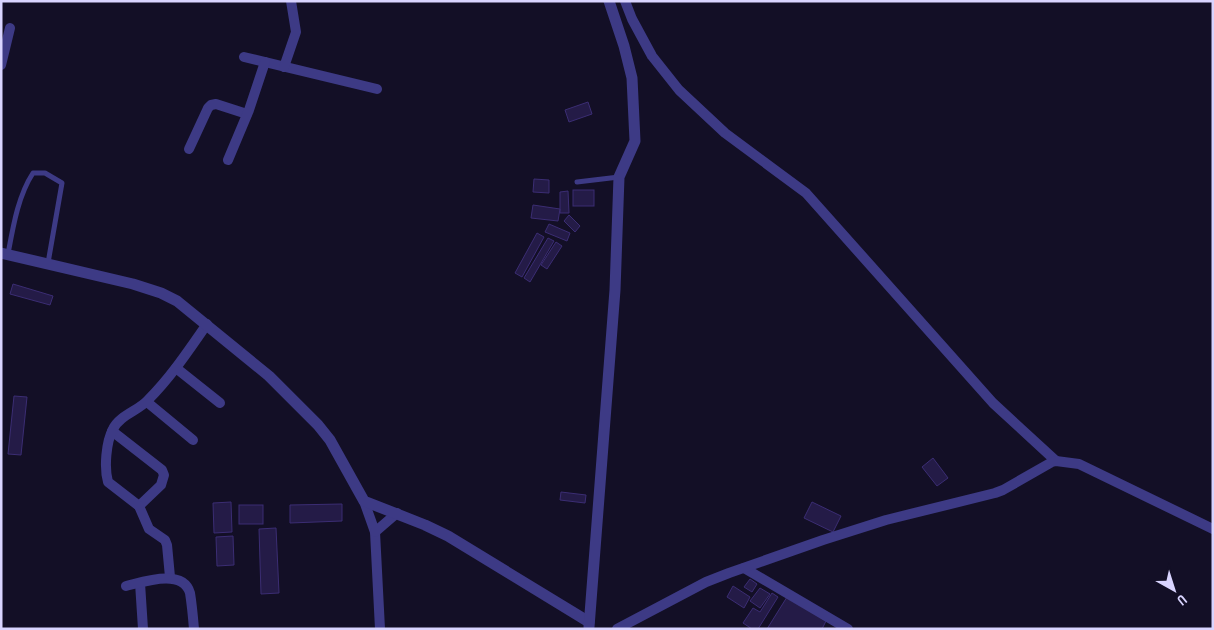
<svg xmlns="http://www.w3.org/2000/svg" width="1214" height="630" font-family="'PT Sans Narrow',sans-serif">
<style>
.building{fill:#241b47;stroke:#3b2d73}
.lines{fill:none;stroke-linecap:round;stroke-linejoin:round}
.service{stroke:#3d3a85;stroke-width:5}
.minor{stroke:#3d3a85;stroke-width:10}
.tertiary{stroke:#3d3a85;stroke-width:11}
</style>
<rect width="100%" height="100%" fill="#130f26"/>
<!-- building -->
<g class="building">
<path d="M588 102 592 114 569 122 565 110Z"/>
<path d="M534 179 549 180V193L533 192Z"/>
<rect x="573" y="190" width="21" height="16"/>
<path d="M568 191 569 213H560V192Z"/>
<path d="M533 205 560 209 558 221 531 218Z"/>
<path d="M569 215 580 226 575 232 564 221Z"/>
<path d="M549 224 570 233 567 241 545 232Z"/>
<path d="M537 233 544 237 522 277 515 273Z"/>
<path d="M548 238 554 241 530 282 524 278Z"/>
<path d="M556 242 562 246 547 269 541 265Z"/>
<path d="M13 284 53 296 50 305 10 294Z"/>
<path d="M14 396 27 397 21 455 8 454Z"/>
<path d="M933 458 948 478 937 486 922 467Z"/>
<path d="M561 492 586 495 585 503 560 500Z"/>
<path d="M231 502 232 532 214 533 213 503Z"/>
<path d="M812 502 841 516 833 532 804 518Z"/>
<path d="M342 504V521L290 523V505Z"/>
<rect x="239" y="505" width="24" height="19"/>
<path d="M276 528 279 593 261 594 259 529Z"/>
<path d="M233 536 234 565 217 566 216 537Z"/>
<path d="M750 579 757 584 752 592 744 587Z"/>
<path d="M733 586 750 597 744 608 727 597Z"/>
<path d="M760 588 770 594 760 608 750 601Z"/>
<path d="M772 593 778 597 758 629H752L743 623 753 608 760 612Z"/>
<path d="M787 597 826 621 822 629H767Z"/>
</g>
<g class="lines">
<!-- service -->
<g class="service">
<path d="M577 182 619 177"/>
<path d="M8 254C13 227 18 196 33 173H45L62 183 48 263"/>
</g>
<!-- minor -->
<g class="minor">
<path d="M625 1 632 19 652 56 679 90 725 133 806 193 993 403 1056 461"/>
<path d="M244 57 377 89"/>
<path d="M1 65 10 28"/>
<path d="M284 67 296 32 291 1"/>
<path d="M189 149 208 108 211 105 216 104 247 114"/>
<path d="M228 160 249 110 265 62"/>
<path d="M176 368 220 403"/>
<path d="M147 402 193 440"/>
<path d="M112 431 162 470 164 475 161 485 139 506"/>
<path d="M364 501 375 532 380 629"/>
<path d="M375 532 397 513"/>
<path d="M744 568 848 629"/>
<path d="M170 577 167 545 165 540 149 529 139 506 108 482C104 468 106 442 113 429 120 415 138 411 148 400 171 377 189 350 207 324"/>
<path d="M140 583 143 629"/>
<path d="M126 586C143 582 183 568 190 593 192 605 193 617 194 629"/>
<path d="M617 629 706 582 729 573 823 540 886 520 995 493 1003 490 1052 462 1056 461 1079 464 1213 529"/>
</g>
<!-- tertiary -->
<g class="tertiary">
<path d="M1 253 133 284 161 293 177 301 269 376 318 425 330 440 364 501 425 525 448 536 589 622"/>
<path d="M589 627 615 290 619 177 635 141 632 78 624 46 609 1"/>
</g>
</g>
<!-- border -->
<rect width="1214" height="630" fill="none" stroke="#d9d4ff" stroke-width="5"/>
<!-- north arrow -->
<g transform="translate(1174 590) rotate(141)" stroke="#130f26" stroke-width="4" paint-order="stroke">
<path d="M0-4L9 19L0 12L-9 19Z" fill="#d9d4ff"/>
<text y="-8" font-size="14" font-weight="bold" text-anchor="middle" fill="#d9d4ff">U</text>
</g>
</svg>
